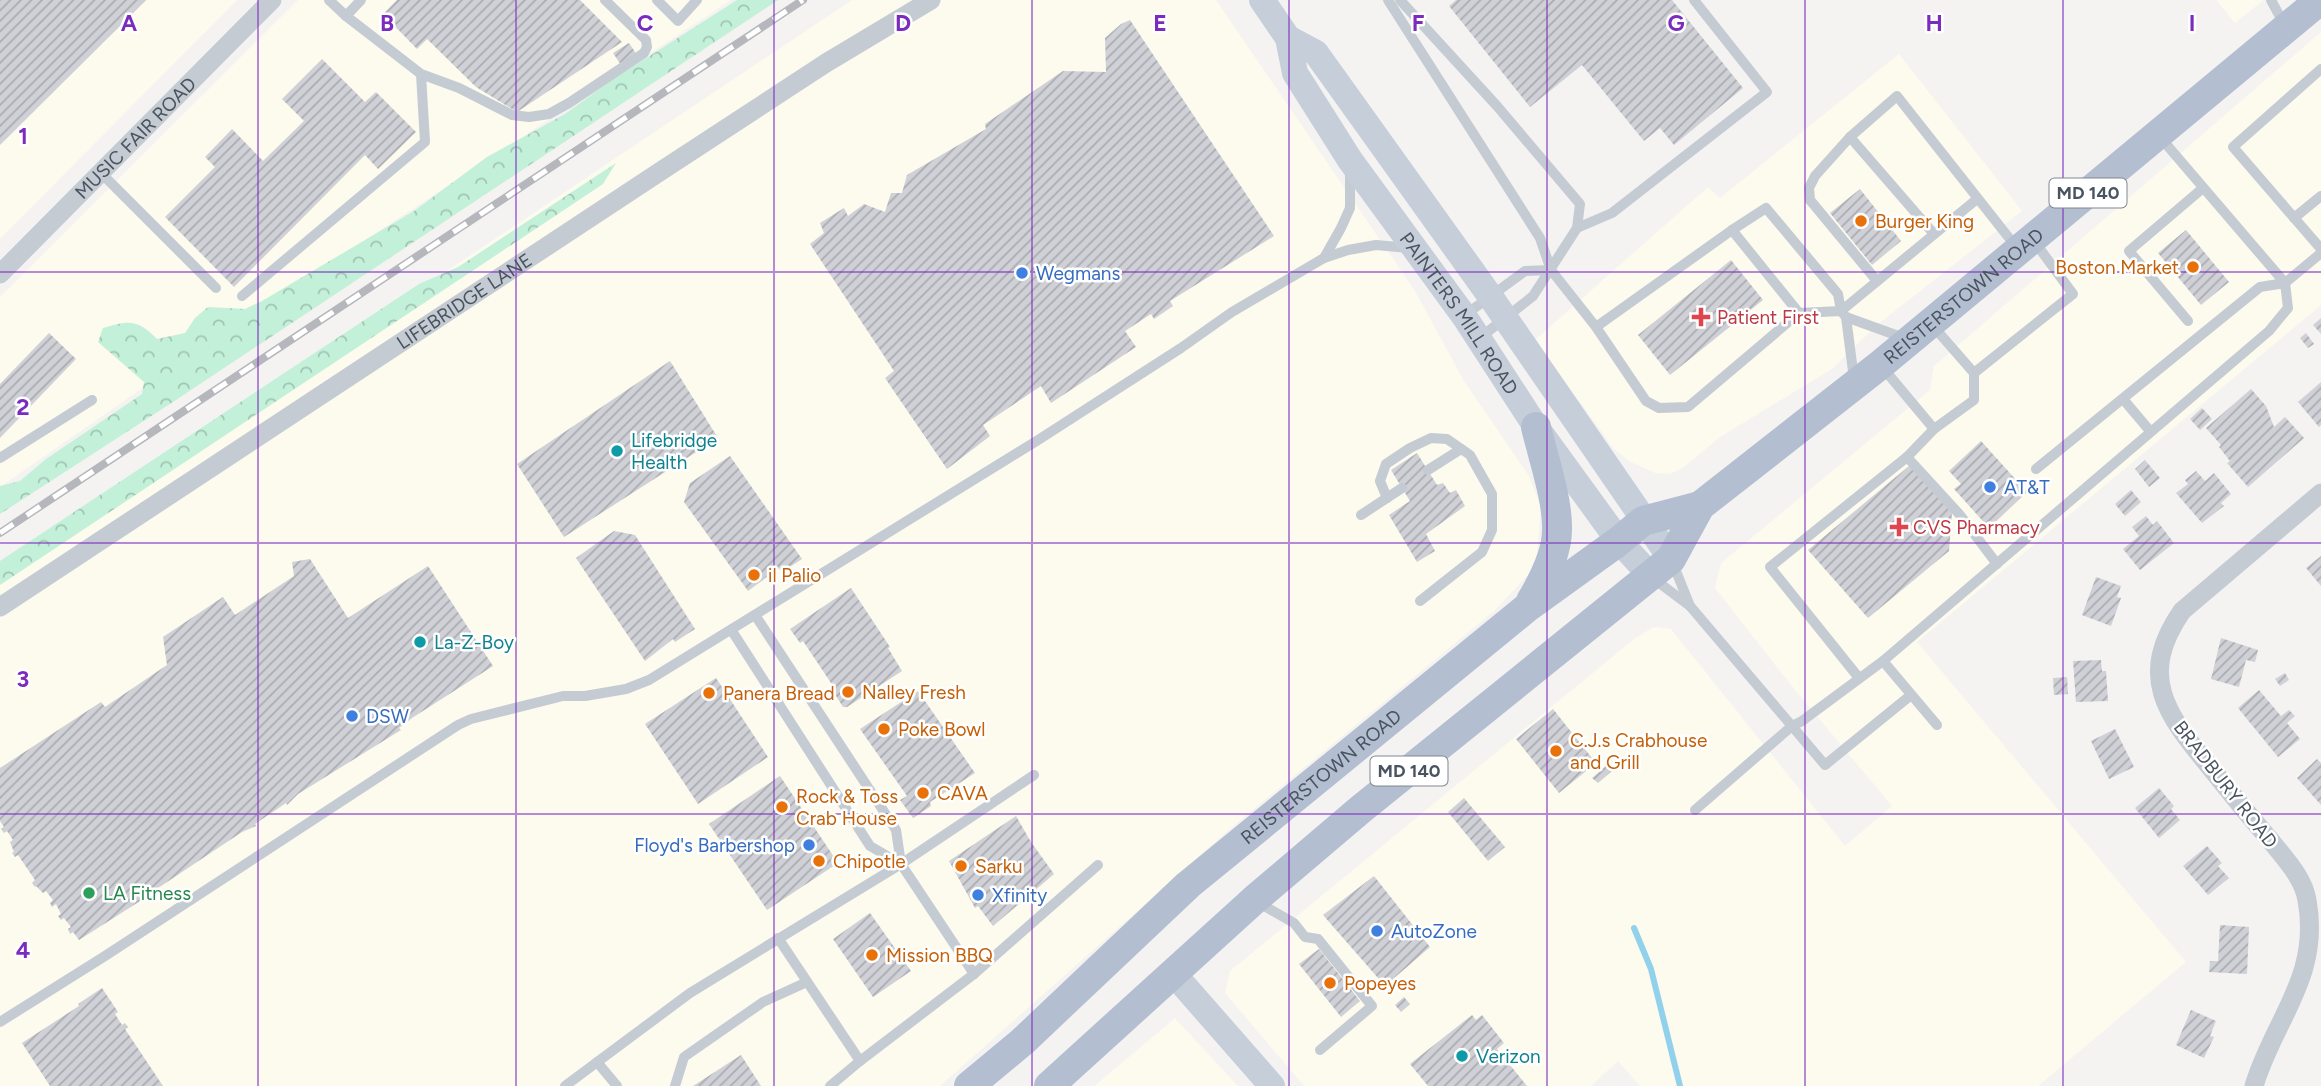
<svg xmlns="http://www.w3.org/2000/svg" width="2321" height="1086" font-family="Figtree,sans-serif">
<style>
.commercial{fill:#fdfaee}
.forest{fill:url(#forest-crowns)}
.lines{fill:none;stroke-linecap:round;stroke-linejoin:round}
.stream{stroke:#91d1ec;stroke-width:6}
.building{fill:url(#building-hatch)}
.lane{stroke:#c4cbd3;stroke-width:10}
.street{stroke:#c4cbd3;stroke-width:19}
.secondary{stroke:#c6ceda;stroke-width:26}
.primary{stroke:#b3bfd0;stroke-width:30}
.rail-casing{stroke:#b5b7bc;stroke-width:8}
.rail{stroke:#fff;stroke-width:5;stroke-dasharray:16;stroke-linecap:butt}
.grid{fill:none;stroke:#7b2cbf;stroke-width:2;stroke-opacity:0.55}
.food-dot{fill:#e8710a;stroke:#fff;stroke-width:2.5}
.shop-dot{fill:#3f7fe0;stroke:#fff;stroke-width:2.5}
.health-dot{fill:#e0444e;stroke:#fff;stroke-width:2.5}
.culture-dot{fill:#0f9aa8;stroke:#fff;stroke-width:2.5}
.leisure-dot{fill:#2e9e5b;stroke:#fff;stroke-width:2.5}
.labels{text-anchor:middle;stroke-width:5;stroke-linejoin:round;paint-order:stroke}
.shield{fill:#fff;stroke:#808790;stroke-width:2}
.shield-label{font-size:18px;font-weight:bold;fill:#4a5460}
.street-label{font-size:19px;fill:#4a5460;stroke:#fff}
.food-label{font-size:19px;fill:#c56008;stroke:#fff;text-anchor:start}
.shop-label{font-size:19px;fill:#366cbe;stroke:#fff;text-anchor:start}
.health-label{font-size:19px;fill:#be3a42;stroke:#fff;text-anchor:start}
.culture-label{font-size:19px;fill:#0d838f;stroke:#fff;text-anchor:start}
.leisure-label{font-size:19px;fill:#27864d;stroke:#fff;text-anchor:start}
.grid-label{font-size:23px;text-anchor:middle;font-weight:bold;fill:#7b2cbf;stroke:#fff;stroke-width:5;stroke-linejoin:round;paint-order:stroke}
</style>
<defs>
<pattern id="forest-crowns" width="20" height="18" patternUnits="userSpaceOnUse" patternTransform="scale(1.75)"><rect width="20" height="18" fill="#c3f0d8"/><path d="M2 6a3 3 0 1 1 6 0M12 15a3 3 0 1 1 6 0" fill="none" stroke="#a0c5b3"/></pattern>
<pattern id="building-hatch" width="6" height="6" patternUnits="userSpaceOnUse" patternTransform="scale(1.75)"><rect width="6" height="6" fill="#cfd1d6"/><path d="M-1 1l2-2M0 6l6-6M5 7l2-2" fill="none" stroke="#aaacb1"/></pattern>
</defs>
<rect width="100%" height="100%" fill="#f4f3f2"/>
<!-- commercial -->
<g class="commercial">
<path d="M0 0H237L0 239Z"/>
<path d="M298 0H731L193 353 0 487V297Z"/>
<path d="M852 0H1216L1415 291 1464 381 1529 476 1541 507 1537 555 1528 575 1494 611 1232 827 940 1086H0V570Z"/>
<path d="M2216 0H2264L2235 23Z"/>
<path d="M2321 32V305L1917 642 2186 962 2038 1086H1640L1618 1061 1591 1086H1304L1225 993 1230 971 1634 639 1654 627 1671 629 1845 846 1892 806 1795 690 1715 588 1721 563 1930 390 1934 366Z"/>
<path d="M1899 54 2022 211 1877 325 1832 369 1720 437 1683 468 1670 474 1655 473 1629 461 1614 449 1535 340 1708 187 1720 198Z"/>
<path d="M1175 1018 1238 1086H1094Z"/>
</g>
<!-- forest -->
<g class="forest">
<path d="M737 0H778L176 400 0 514V486L20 481 46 459 142 394 144 382 98 342 103 328C129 320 138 319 157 339L185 333 195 318 208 307 245 309 262 301 414 211 487 157 565 114 612 80Z"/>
<path d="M616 163 603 184 0 585V561L419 284 458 267Z"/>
</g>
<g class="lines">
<!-- stream -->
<path class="stream" d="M1634 928 1651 969 1680 1086"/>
</g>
<!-- building -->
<g class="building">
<path d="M0 0H146L0 145Z"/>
<path d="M397 0H580L622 42 517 112 476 87 427 39 417 49 383 14Z"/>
<path d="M1456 0H1672L1743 88 1674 145 1660 128 1644 141 1582 65 1530 107 1449 6Z"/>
<path d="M1130 20 1274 236 1170 301 1173 306 1154 319 1151 314 1125 331 1136 347 1051 403 1041 386 983 425 990 436 947 469 885 378 894 371 810 244 824 233 820 223 844 208 848 216 864 204 885 212 891 193H902L907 175 986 129 985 124 1063 71 1106 72 1105 38 1121 24Z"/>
<path d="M629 43 637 55 621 65 613 53Z"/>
<path d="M322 59 365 102 376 92 416 132 378 169 365 155 234 287 165 217 215 167 205 157 232 129 263 161 304 121 282 99Z"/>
<path d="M1860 189 1901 241 1872 265 1830 213Z"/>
<path d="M2186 230 2229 282 2201 305 2158 253Z"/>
<path d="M1731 260 1763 300 1670 375 1638 335Z"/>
<path d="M2321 318V334L2313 325Z"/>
<path d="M49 333 76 359 0 438V384Z"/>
<path d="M2306 333 2314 344 2308 348 2300 338Z"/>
<path d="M670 361 718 438 564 537 517 464Z"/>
<path d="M2321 382V425L2319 427 2298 402Z"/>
<path d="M2251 389 2266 406 2274 427 2285 417 2304 438 2248 487 2227 463 2230 461 2219 447 2221 445 2206 428Z"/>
<path d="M2202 408 2212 419 2200 430 2190 419Z"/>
<path d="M1981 441 2027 492 1989 528 1954 489 1961 484 1949 471Z"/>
<path d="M1417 453 1437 485 1443 483 1450 493 1456 490 1465 506 1426 534 1435 551 1417 562 1389 515 1410 501 1391 470Z"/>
<path d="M730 456 802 559 782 572 779 568 748 591 684 502 690 483Z"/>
<path d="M2145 460 2160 478 2149 487 2135 469Z"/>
<path d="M1909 466 1952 513 1949 551 1868 618 1808 550Z"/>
<path d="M2196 471 2205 481 2214 473 2231 494 2221 503 2224 506 2202 523 2176 493 2188 484 2185 480Z"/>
<path d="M2131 490 2141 502 2125 516 2115 504Z"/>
<path d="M2146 516 2153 525 2157 521 2174 543 2140 570 2123 549 2139 536 2132 527Z"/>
<path d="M614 531 635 535 695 629 675 642 673 639 645 661 576 558Z"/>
<path d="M2321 556V586L2306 568Z"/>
<path d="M310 559 348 618 428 566 493 666 412 718 399 728 401 730 298 794 287 805 286 803 255 824 256 826 242 832 158 888 159 889 79 940 73 932 70 934 68 929 71 927 64 918 61 920 58 916 61 914 56 904 52 907 50 903 53 900 46 891 43 893 36 886 35 887 32 883 35 880 18 855 15 857 12 853 14 852 10 842 13 840 7 831 4 833 1 829 4 827 0 821V768L101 702 105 707 167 665 163 637 223 597 235 615 294 576 292 562Z"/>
<path d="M2096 577 2121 586 2117 597 2121 598 2111 626 2082 615Z"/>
<path d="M851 588 890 647 888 648 902 671 847 707H843L831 688 833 686 803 641 800 643 790 629Z"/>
<path d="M2221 638 2258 650 2255 662 2246 660 2239 687 2211 679Z"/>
<path d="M2101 660 2102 671H2106L2108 701 2076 702 2073 661Z"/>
<path d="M2285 673 2289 680 2280 686 2275 679Z"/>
<path d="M2067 677 2068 694 2054 695 2053 678Z"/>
<path d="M716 678 768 757 698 804 645 724Z"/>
<path d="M2259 690 2281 716 2289 710 2295 716 2287 723 2300 739 2278 757 2238 708Z"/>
<path d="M918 691 975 773 930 802 931 806 913 818 900 800 907 796 860 729Z"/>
<path d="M1553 709 1596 763 1559 793 1516 739Z"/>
<path d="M2115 729 2134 767 2109 779 2091 741Z"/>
<path d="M2317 759 2321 763V805L2297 778Z"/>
<path d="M1607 765 1612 771 1598 783 1592 778Z"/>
<path d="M780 776 838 863 767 910 709 824Z"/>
<path d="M2159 788 2174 806 2171 809 2180 820 2159 838 2135 808Z"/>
<path d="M1464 798 1505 847 1488 861 1448 812Z"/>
<path d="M1016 816 1031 842 1054 874 993 926 978 906 975 908 949 861Z"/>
<path d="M2207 846 2222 863 2218 866 2229 878 2208 895 2183 866Z"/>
<path d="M1374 876 1430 947 1385 986 1323 915Z"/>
<path d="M870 913 911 971 873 997 833 939Z"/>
<path d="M2220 925 2249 927 2247 974 2209 972 2210 961H2218Z"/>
<path d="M1319 949 1360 1001 1341 1017 1299 964Z"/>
<path d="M102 988 118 1012 115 1014 122 1025 125 1023 128 1027 125 1029 163 1086H50L22 1043 79 1006 78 1004Z"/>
<path d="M1404 997 1410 1004 1401 1012 1395 1005Z"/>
<path d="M2191 1010 2216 1021 2210 1036 2214 1037 2204 1058 2176 1045Z"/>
<path d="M1472 1015 1476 1020 1482 1015 1504 1043 1497 1049 1527 1086H1428L1410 1064Z"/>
<path d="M741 1055 761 1086H693Z"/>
</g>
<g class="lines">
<!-- lane -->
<g class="lane">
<path d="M329 0 346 16 361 0"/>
<path d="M657 0 678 21 697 0"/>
<path d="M1388 0 1540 238 1551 270 1596 327 1646 401 1659 408 1688 407 1799 313 1732 230 1596 327"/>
<path d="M1400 0 1497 106 1580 204 1577 228 1533 296 1481 337"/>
<path d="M2271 0 2284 24"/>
<path d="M346 16 421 74 459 88 512 115 529 117 549 114 569 103 644 53 647 47 646 40 605 0"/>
<path d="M2321 69 2233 147 2321 249"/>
<path d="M1850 137 1815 176 1809 188 1810 200 1877 281"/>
<path d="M2160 137 2285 283 2321 253"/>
<path d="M101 173 216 288"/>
<path d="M2294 218 2321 196"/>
<path d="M1577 228 1612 213 1767 92 1694 0"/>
<path d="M1732 230 1766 208 1838 294 1841 311 1977 199"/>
<path d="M1934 234 1850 137 1897 96 2017 248"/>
<path d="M1324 258 1341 228 1350 208V171"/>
<path d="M242 296 425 142 421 74"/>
<path d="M1799 313 1841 311 1846 317 1904 338"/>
<path d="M1465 315 1525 271 1551 270"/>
<path d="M1846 317 1854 379"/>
<path d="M2188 321 2129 251 2203 188"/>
<path d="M1933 326 1974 373 2073 294 2034 241"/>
<path d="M1883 368 1934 429"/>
<path d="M2123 399 2150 431"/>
<path d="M1907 457 1960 515 1997 564"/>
<path d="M0 458 92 400"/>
<path d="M1428 470 1461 449"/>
<path d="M1387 498 1380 481 1386 464 1410 448 1431 438 1447 439 1470 455 1492 494V530L1482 552 1420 601"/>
<path d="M1361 515 1402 488"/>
<path d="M1672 561 1690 606"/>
<path d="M1654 579 1690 606 1825 765 1911 695"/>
<path d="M755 615 896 830 901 864 974 974"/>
<path d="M732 631 870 846 901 864"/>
<path d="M1883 661 1937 725"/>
<path d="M1859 678 1770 567 1907 457 1934 429 1974 400V373"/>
<path d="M1695 810 1792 726 1802 721 1883 661 2269 331 2288 308 2285 283 2260 287 2036 469"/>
<path d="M1259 903 1294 923 1305 937 1318 939 1372 1006 1320 1050"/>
<path d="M778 938 860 1061"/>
<path d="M0 1022 105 956 458 725 471 719 563 696H585L626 689 649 680 1035 442 1181 348 1232 312 1324 258 1348 250 1376 245 1409 248"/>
<path d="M597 1062 617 1086"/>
<path d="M565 1086 690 993 901 864 1034 775"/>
<path d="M675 1086 684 1057 763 1002 807 982"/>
<path d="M830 1086 860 1061 974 974 1098 865"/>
</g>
<!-- street -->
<g class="street">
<path id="s1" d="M0 274 272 0"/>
<path id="s2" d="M0 607 664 169 826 63 931 0"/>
<path d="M2254 1086C2274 1019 2321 977 2307 900 2303 877 2285 859 2271 841 2250 817 2230 792 2210 767 2166 714 2137 676 2182 611L2321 493"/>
</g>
<!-- secondary -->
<g class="secondary">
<path id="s3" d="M1262 0 1288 38 1295 73 1350 160 1464 316 1536 427 1619 541 1651 576"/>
<path d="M1288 38 1316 53 1490 296 1671 559"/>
<path d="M1173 973 1272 1086"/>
</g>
<!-- primary -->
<g class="primary">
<path d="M1531 601C1543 581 1557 554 1557 530 1558 500 1543 457 1536 427"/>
<path id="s4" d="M969 1086 1022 1042 1188 885 1529 606 1619 541 1643 521 1700 506 1880 365 2320 0"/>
<path d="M1049 1086 1254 900 1361 809 1671 559 1700 506"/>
</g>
<!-- rail casing -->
<g class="rail-casing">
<path id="rail" d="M0 533 803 0"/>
</g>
<!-- rail -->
<use href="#rail" class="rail"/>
</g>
<!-- grid -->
<path class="grid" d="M258 0V1086M516 0V1086M774 0V1086M1032 0V1086M1289 0V1086M1547 0V1086M1805 0V1086M2063 0V1086M0 272H2321M0 543H2321M0 814H2321"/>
<!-- markers -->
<g class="food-dot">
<circle cx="1861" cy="221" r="7"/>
<circle cx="2193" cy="267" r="7"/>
<circle cx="754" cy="575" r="7"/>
<circle cx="848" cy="692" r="7"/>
<circle cx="709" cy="693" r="7"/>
<circle cx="884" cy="729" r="7"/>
<circle cx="1556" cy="751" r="7"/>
<circle cx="923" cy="793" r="7"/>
<circle cx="782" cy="807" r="7"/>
<circle cx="819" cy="861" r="7"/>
<circle cx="961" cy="866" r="7"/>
<circle cx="872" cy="955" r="7"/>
<circle cx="1330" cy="983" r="7"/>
</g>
<g class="shop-dot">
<circle cx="1022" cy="273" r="7"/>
<circle cx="1990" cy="487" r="7"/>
<circle cx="352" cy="716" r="7"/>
<circle cx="809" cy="845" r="7"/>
<circle cx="978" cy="895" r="7"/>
<circle cx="1377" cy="931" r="7"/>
</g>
<g class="health-dot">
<path d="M1697.5 306.5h7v7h7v7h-7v7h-7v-7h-7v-7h7z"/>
<path d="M1895.5 516.5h7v7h7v7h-7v7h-7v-7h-7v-7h7z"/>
</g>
<g class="culture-dot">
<circle cx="617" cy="451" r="7"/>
<circle cx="420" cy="642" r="7"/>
<circle cx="1462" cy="1056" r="7"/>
</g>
<circle class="leisure-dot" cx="89" cy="893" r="7"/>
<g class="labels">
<!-- shield labels -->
<g class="shield">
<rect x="2049.5" y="178.5" width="77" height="29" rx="5"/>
<rect x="1370.5" y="756.5" width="77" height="29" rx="5"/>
</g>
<g class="shield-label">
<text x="2088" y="199">MD 140</text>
<text x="1409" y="777">MD 140</text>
</g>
<!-- street labels -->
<g class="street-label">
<text dy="7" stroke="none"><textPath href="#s1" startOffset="192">MUSIC FAIR ROAD</textPath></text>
<text dy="7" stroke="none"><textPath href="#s4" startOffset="1276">REISTERSTOWN ROAD</textPath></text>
<text dy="7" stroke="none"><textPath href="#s2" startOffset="556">LIFEBRIDGE LANE</textPath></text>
<text dy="7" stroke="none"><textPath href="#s3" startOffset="373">PAINTERS MILL ROAD</textPath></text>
<text dy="7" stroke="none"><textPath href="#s4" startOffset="469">REISTERSTOWN ROAD</textPath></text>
<text transform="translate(2226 784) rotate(52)" y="7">BRADBURY ROAD</text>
</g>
<!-- food labels -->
<g class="food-label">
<text x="1875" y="228">Burger King</text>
<text x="2179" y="274" text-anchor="end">Boston Market</text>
<text x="768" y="582">il Palio</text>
<text x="862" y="699">Nalley Fresh</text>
<text x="723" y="700">Panera Bread</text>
<text x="898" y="736">Poke Bowl</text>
<text x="1570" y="747">C.J.s Crabhouse<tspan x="1570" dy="22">and Grill</tspan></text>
<text x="937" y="800">CAVA</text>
<text x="796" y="803">Rock &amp; Toss<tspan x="796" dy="22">Crab House</tspan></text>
<text x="833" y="868">Chipotle</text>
<text x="975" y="873">Sarku</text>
<text x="886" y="962">Mission BBQ</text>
<text x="1344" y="990">Popeyes</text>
</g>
<!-- shop labels -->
<g class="shop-label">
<text x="1036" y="280">Wegmans</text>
<text x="2004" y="494">AT&amp;T</text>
<text x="366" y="723">DSW</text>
<text x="795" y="852" text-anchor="end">Floyd's Barbershop</text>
<text x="992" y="902">Xfinity</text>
<text x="1391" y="938">AutoZone</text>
</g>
<!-- health labels -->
<g class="health-label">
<text x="1717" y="324">Patient First</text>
<text x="1913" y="534">CVS Pharmacy</text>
</g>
<!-- culture labels -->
<g class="culture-label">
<text x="631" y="447">Lifebridge<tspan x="631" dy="22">Health</tspan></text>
<text x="434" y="649">La-Z-Boy</text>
<text x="1476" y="1063">Verizon</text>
</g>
<!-- leisure labels -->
<g class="leisure-label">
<text x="103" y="900">LA Fitness</text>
</g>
</g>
<g class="grid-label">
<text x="129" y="31">A</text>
<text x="387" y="31">B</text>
<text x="645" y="31">C</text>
<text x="903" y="31">D</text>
<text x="1160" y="31">E</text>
<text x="1418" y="31">F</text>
<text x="1676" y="31">G</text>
<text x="1934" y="31">H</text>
<text x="2192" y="31">I</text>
<text x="23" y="144">1</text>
<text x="23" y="415">2</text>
<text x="23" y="687">3</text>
<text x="23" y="958">4</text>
</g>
</svg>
